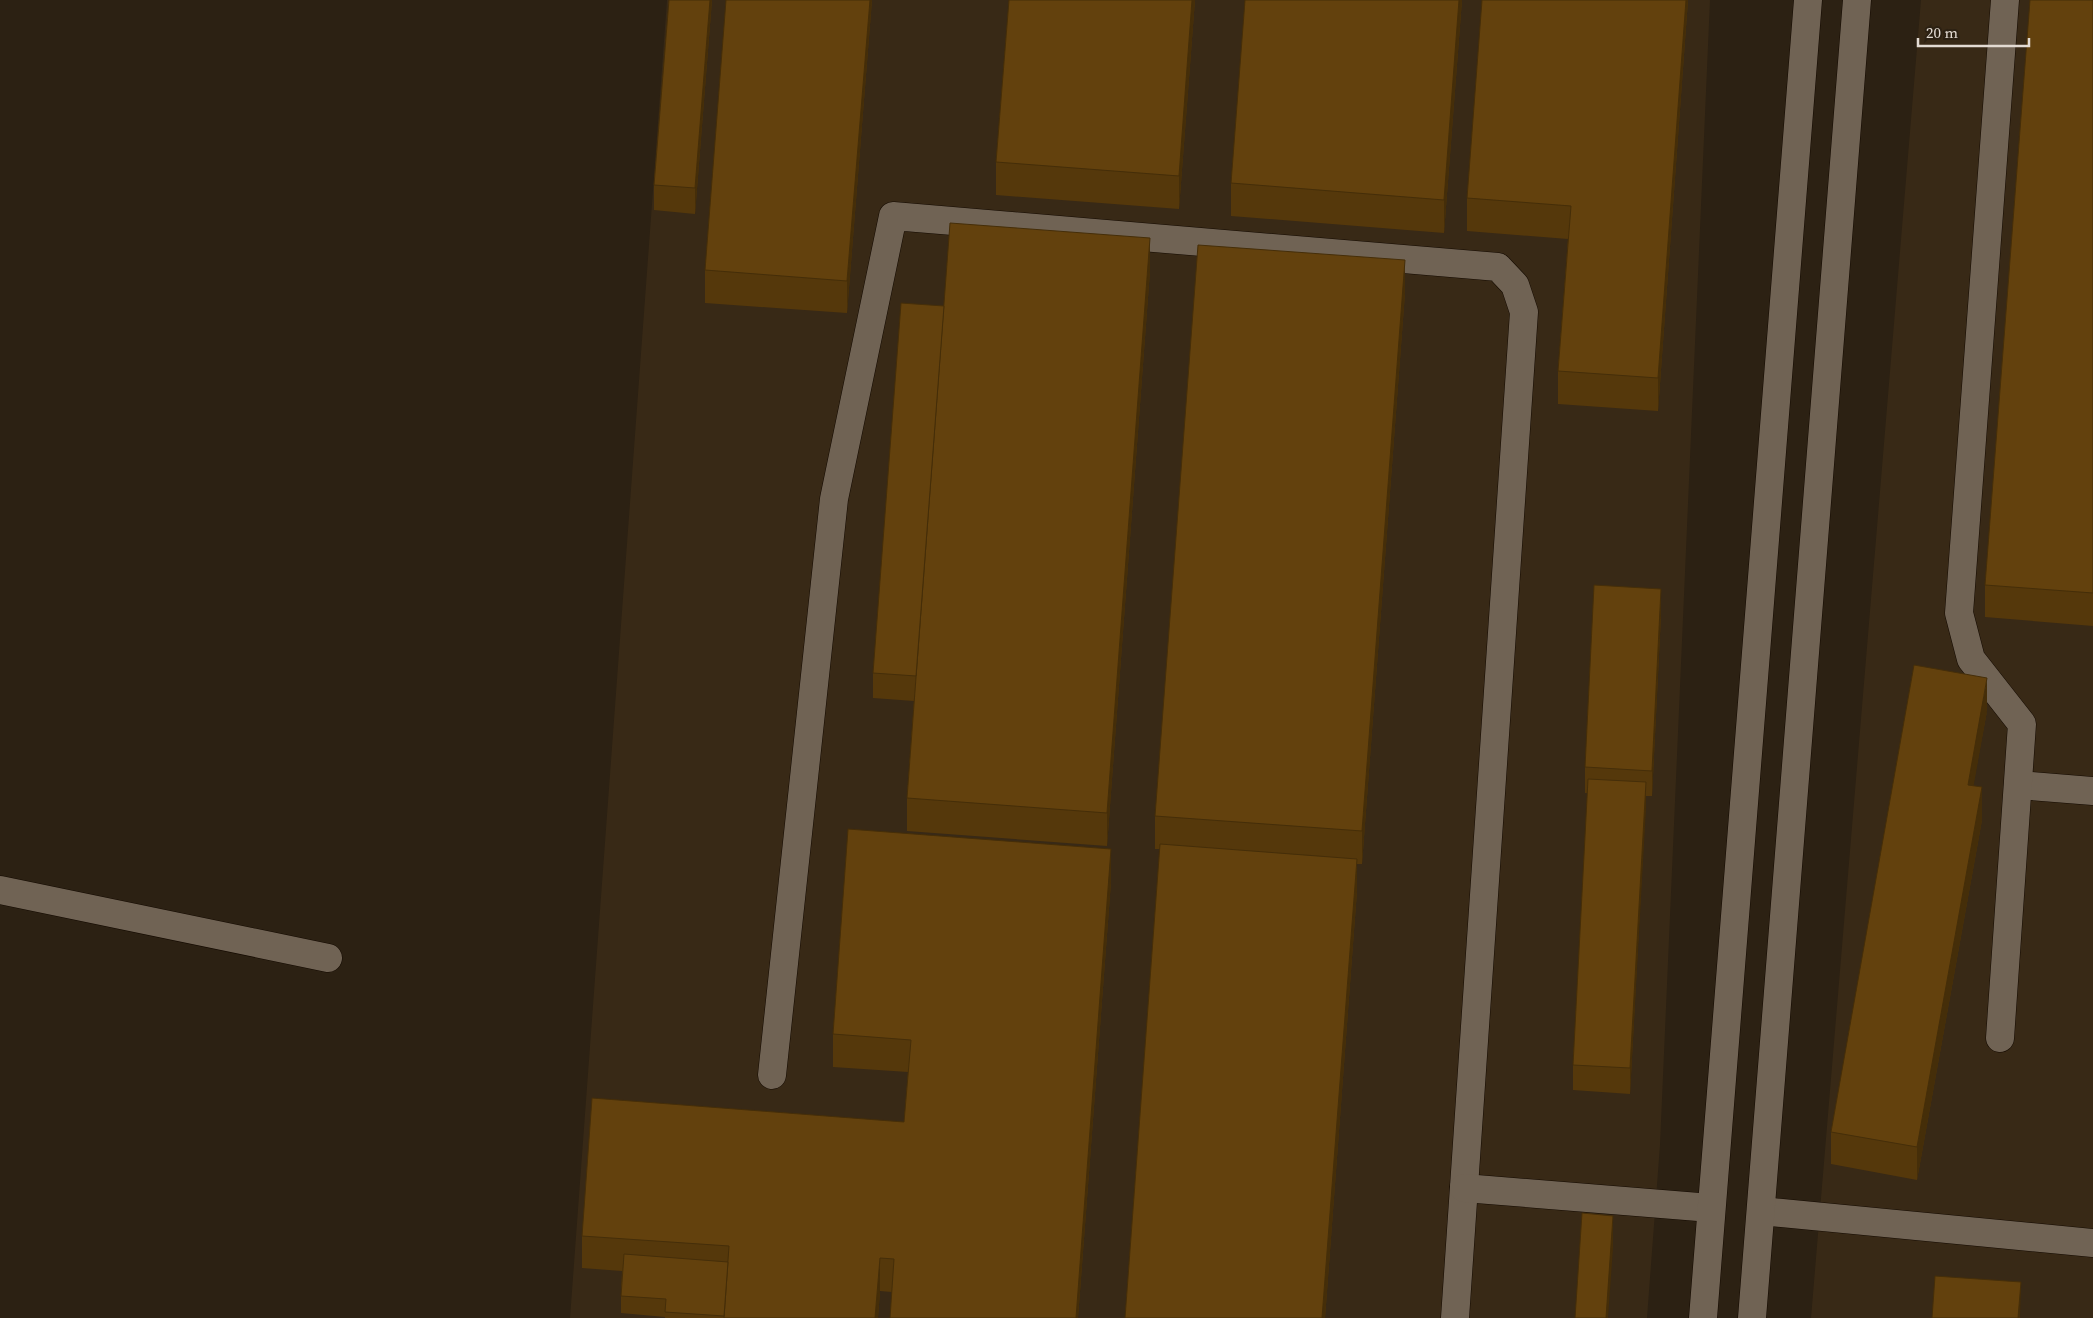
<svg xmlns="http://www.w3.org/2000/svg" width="2093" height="1318" font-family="'Source Serif 4',serif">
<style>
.built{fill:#382916}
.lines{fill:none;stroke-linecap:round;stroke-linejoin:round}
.minor-casing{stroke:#140a01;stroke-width:29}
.minor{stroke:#706354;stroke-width:28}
.wall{fill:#55380b}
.shaded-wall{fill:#452e09}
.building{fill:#63410d;stroke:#452e09}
</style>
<rect width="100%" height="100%" fill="#2c2113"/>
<!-- built -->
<g class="built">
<path d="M667 0H1710L1660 1145 1647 1318H570Z"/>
<path d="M1921 0H2093V1318H1811Z"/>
</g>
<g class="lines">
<!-- minor casing -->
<g class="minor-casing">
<g id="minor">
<path d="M2018 785 2093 791"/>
<path d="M0 890 328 958"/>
<path d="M2000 1038 2022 724 1971 659 1959 613 2005 0"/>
<path d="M772 1075 834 499 893 216 1498 267 1515 285 1524 312 1455 1318"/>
<path d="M1464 1188 1711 1208"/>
<path d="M1761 1211 2093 1243"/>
<path d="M1703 1318 1808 0"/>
<path d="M1752 1318 1857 0"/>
</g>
</g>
<!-- minor -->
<use href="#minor" class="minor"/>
</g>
<!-- wall -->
<g class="wall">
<path d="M669 0H712L695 214 654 210V185Z"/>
<path d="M872 0 847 313 705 303V270Z"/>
<path d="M1009 0H1195L1179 209 996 195V162Z"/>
<path d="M1462 0 1444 233 1231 216V183Z"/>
<path d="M1688 0 1658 411 1558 404V371L1568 239 1467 231V198Z"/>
<path d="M2093 0V626L1985 617V585Z"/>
<path d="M1150 271 1107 846 907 831V798L914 701 873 698V673L944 306Z"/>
<path d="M1405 293 1362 864H1357V891L1325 1318H1125L1160 849H1155V816Z"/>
<path d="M1661 615 1652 796H1646L1630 1094 1573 1090V1065L1588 793H1585V767Z"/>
<path d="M1987 711 1973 786 1982 820 1917 1180 1831 1164V1132Z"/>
<path d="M1111 882 1078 1318H890L892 1292 880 1291 878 1318H665V1317L621 1313V1296L622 1271 582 1268V1236L904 1122 908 1072 833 1067V1034Z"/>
</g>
<!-- shaded-wall -->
<g class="shaded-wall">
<path d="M710 0H712L695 214V188Z"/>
<path d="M870 0H872L847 313V281Z"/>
<path d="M1192 0H1195L1179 209V176Z"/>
<path d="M1459 0H1462L1444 233V200Z"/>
<path d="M1686 0H1688L1658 411V378Z"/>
<path d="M1150 238V271L1107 846V813Z"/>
<path d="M1405 260V293L1362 864V831Z"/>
<path d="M1661 589V615L1652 796V771Z"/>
<path d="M1987 678V711L1968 817V785Z"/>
<path d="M1646 782V808L1630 1094V1068Z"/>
<path d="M1982 787V820L1917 1180V1147Z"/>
<path d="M1111 849V882L1078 1318H1076Z"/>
<path d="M1357 859V891L1325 1318H1322Z"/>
<path d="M1613 1216V1248L1608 1318H1606Z"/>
<path d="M880 1258V1291L878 1318H875Z"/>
<path d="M2021 1282 2020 1318H2018Z"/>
</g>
<!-- building -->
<g class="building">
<path d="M669 0H710L695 188 654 185Z"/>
<path d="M726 0H870L847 281 705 270Z"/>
<path d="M1009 0H1192L1179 176 996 162Z"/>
<path d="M1245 0H1459L1444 200 1231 183Z"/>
<path d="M1482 0H1686L1658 378 1558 371 1571 206 1467 198Z"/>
<path d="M2030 0H2093V593L1985 585Z"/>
<path d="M950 223 1150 238 1107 813 907 798Z"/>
<path d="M1198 245 1405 260 1362 831 1155 816Z"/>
<path d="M901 303 944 306 916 676 873 673Z"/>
<path d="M1594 585 1661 589 1652 771 1585 767Z"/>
<path d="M1914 665 1987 678 1968 785 1982 787 1917 1147 1831 1132Z"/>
<path d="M1588 779 1646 782 1630 1068 1573 1065Z"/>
<path d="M848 829 1111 849 1076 1318H890L894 1259 880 1258 875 1318H724L729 1246 582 1236 592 1098 904 1122 911 1040 833 1034Z"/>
<path d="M1160 844 1357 859 1322 1318H1125Z"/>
<path d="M1582 1213 1613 1216 1606 1318H1575Z"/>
<path d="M624 1254 728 1262 724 1316 665 1312 666 1299 621 1296Z"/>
<path d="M1935 1276 2021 1282 2018 1318H1932Z"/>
</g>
<!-- scale -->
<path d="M1918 38v8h111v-8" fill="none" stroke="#e3dbd3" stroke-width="2.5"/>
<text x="1926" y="38" font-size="15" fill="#e3dbd3" stroke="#2c2113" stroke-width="4" paint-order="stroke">20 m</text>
</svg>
